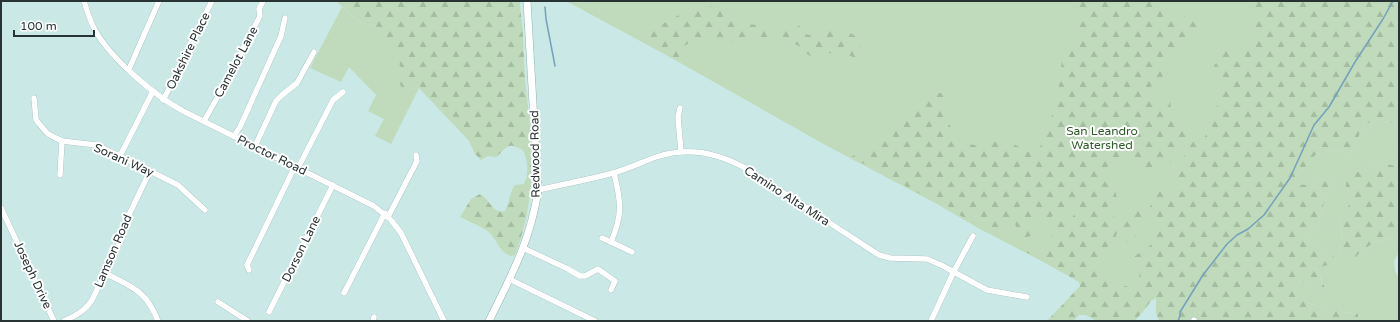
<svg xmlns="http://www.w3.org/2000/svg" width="1400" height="322" font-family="'Varela Round',sans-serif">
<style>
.green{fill:#bfdbbb}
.forest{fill:url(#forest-firs)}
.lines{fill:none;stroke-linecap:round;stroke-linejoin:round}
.stream{stroke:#73a1bc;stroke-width:1.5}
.minor-casing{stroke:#95b3af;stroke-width:6}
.major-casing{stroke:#95b3af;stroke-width:8}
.minor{stroke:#fff;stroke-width:5.5}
.major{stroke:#fff;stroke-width:7}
.labels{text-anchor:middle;stroke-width:4;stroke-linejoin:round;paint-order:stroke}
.street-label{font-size:12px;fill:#283433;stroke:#fff}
.park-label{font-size:12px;fill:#2e5c29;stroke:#fff}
</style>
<defs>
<pattern id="forest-firs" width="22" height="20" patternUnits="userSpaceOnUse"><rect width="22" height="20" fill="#bfdbbb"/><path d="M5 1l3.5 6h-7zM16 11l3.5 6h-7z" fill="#a4bda1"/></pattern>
</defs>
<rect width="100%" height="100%" fill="#cae9e6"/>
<!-- green -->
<g class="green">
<path d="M566 1H1380L1282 132 1142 313 978 228 937 204 829 147 666 55Z"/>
<path d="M342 7 360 22 378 27 401 65 403 76 400 84 410 90 419 88 391 144 375 136 384 119 368 111 376 95 349 67 341 82 310 68Z"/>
<path d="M1377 119C1384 122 1392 124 1399 121V150L1395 154 1396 166 1381 162 1366 172H1357L1351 202 1339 220 1342 229 1340 255 1355 258C1369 242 1380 241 1399 236V252L1394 261 1395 271 1399 278V321H1358V314C1350 312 1343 312 1335 311 1322 309 1308 304 1296 296L1294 287 1301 281 1322 291 1326 288 1315 268 1325 251 1308 245 1310 235 1321 220 1322 209 1333 180 1320 178 1308 185 1297 184 1295 176 1308 165 1315 155 1328 151 1339 150 1349 153 1358 144C1358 130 1364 124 1377 119Z"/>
</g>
<!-- forest -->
<g class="forest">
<path d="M336 1H520C520 13 523 25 523 37 524 55 524 72 526 89 533 148 537 198 515 255L511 256C498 252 497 237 486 230 478 225 468 221 460 217L471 199 480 194C490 199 492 214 505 211 510 202 509 193 515 185L524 184C529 175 528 159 523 150 505 141 508 148 496 157L488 156 481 160 475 154 469 141 419 88 410 90 402 88 400 84C406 66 396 61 389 47 385 40 382 33 378 27L360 22Z"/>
<path d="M1074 1H1162L1161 4 1165 15 1180 20 1191 12 1197 18 1196 31 1191 44 1180 47 1168 57 1161 82 1152 85 1147 96 1154 103 1161 99 1170 96 1171 110 1174 119 1182 123 1194 135C1183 148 1171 166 1155 174L1148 171 1139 160 1129 159 1114 162 1111 168 1118 205 1113 213 1114 221 1118 230 1111 251 1104 256 1094 267C1103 278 1116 285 1130 287L1140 281 1139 272 1130 262 1135 256 1152 244C1155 230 1157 227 1148 216L1154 192 1159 190 1169 193C1177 187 1177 181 1174 172 1182 162 1187 150 1195 139L1205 137 1222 94 1219 81 1214 65 1222 58 1223 48 1221 39 1230 42 1236 53 1244 55 1251 45 1253 31 1260 17 1253 1H1399V121C1392 124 1384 122 1377 119 1364 124 1358 130 1358 144L1349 153 1339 150 1328 151 1315 155 1308 165 1295 176 1297 184 1308 185 1320 178 1333 180 1322 209 1321 220 1310 235 1308 245 1325 251 1334 256 1328 265 1315 268 1326 289 1322 291 1301 281 1294 287 1296 296C1308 304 1322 309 1336 311 1343 312 1350 312 1358 314V321H1159L1156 313V298L1151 301 1135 321H1096L1086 315H1079L1073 321H1047L1080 286 1079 282 1024 251 1036 247H1042L1049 242 1058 227 1056 222 1063 218H1072L1076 212 1073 207C1061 207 1056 211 1049 221H1042L1037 218C1028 223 1030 226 1031 236 1024 238 1018 239 1012 237L1010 234 1016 228 1015 222 1011 221 1005 224 1001 230 996 232C992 224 988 224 980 226L851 157 871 147 882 139 891 124 928 93H943L947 106 948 121 957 141 978 146 997 141 1010 142 1036 156 1050 125 1053 110 1058 95 1063 49C1066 47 1071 45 1073 41 1081 29 1077 14 1074 1Z"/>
<path d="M722 5 737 14 745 23C761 26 787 32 802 25L805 34C819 38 824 36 834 26L844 29 860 39 861 54 856 58 845 54 827 53 815 59 807 54 799 46 782 38 772 37 759 38 749 35 726 44 710 41 690 43 682 47 680 62 636 36 648 32 688 10Z"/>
<path d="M1399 150V236C1380 241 1369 242 1355 258L1347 260 1340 255 1342 229 1339 220 1351 202 1345 194 1347 177 1357 172H1366L1381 162 1395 166V153Z"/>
<path d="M1137 204 1142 206 1144 213 1135 237 1124 244 1119 245 1118 240 1120 235V227L1124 219Z"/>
</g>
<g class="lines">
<!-- stream -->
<g class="stream">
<path d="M545 7 546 19 555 66"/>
<path d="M1178 321 1180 316V312L1203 275 1227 244 1237 235 1248 229 1264 215 1290 178 1314 125 1329 107 1355 62 1383 19 1393 1"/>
</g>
<!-- minor casing -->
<g class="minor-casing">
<g id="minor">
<path d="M84 1C87 11 90 21 95 30 110 58 155 96 183 111L374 206 391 220 401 233 444 321"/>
<path d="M129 69 159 1"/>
<path d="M34 98 36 120 48 134 62 141 96 145 120 156 178 185 205 210"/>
<path d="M163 100 182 65 190 44 212 1"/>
<path d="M680 108 678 117 681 152"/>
<path d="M204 121 221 91 260 16 259 9 263 1"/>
<path d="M234 136 240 127 281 36 285 18"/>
<path d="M255 146 276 101 282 95 297 83 314 52"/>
<path d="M120 156 153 91"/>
<path d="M298 168 333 100 343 92"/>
<path d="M614 173C621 202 623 214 611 242L632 252"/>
<path d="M60 175 62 141"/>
<path d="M538 190C563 184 588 180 613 173 628 169 642 162 656 157 688 146 719 153 747 169L879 255 890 258 927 259 941 265 987 290 1027 297"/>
<path d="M1 208 54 321"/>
<path d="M388 217 417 161 416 155"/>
<path d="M602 238 611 242"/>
<path d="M523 248 568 269 580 276H585L598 269 615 281 611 290"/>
<path d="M249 270 247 265 295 166"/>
<path d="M105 273C132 287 146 290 158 321"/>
<path d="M509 279 595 321"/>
<path d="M344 293 385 213"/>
<path d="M218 302 248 321"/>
<path d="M269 312 333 185"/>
<path d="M64 321C75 316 85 311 92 300L122 238 126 221 150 171"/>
<path d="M373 321 374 317"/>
<path d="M931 321 954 271 973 236"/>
<path d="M1194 321V320"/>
</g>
</g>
<!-- major casing -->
<g class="major-casing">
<path id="major" d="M489 321C511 276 531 240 538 190L527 1"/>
</g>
<!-- minor -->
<use href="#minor" class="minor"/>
<!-- major -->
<use href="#major" class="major"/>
</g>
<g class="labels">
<!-- street labels -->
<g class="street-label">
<text transform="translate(188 51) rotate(-64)" y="4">Oakshire Place</text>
<text transform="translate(236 62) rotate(-62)" y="4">Camelot Lane</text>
<text transform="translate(535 154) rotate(-91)" y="4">Redwood Road</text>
<text transform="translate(272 155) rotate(26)" y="4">Proctor Road</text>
<text transform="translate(124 160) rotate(24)" y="4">Sorani Way</text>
<text transform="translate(787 196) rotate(33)" y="4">Camino Alta Mira</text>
<text transform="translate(301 249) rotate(-64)" y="4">Dorson Lane</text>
<text transform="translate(113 251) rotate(-67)" y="4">Lamson Road</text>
<text transform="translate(33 275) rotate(65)" y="4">Joseph Drive</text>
</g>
<!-- park labels -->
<g class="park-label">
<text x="1102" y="135">San Leandro<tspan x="1102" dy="14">Watershed</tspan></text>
</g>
</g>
<!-- border -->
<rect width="1400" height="322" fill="none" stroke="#283433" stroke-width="4"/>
<!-- scale -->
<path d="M14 30v6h80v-6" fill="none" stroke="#283433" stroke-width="2"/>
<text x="20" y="30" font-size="12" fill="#283433" stroke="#ffffff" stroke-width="3" paint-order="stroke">100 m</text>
</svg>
